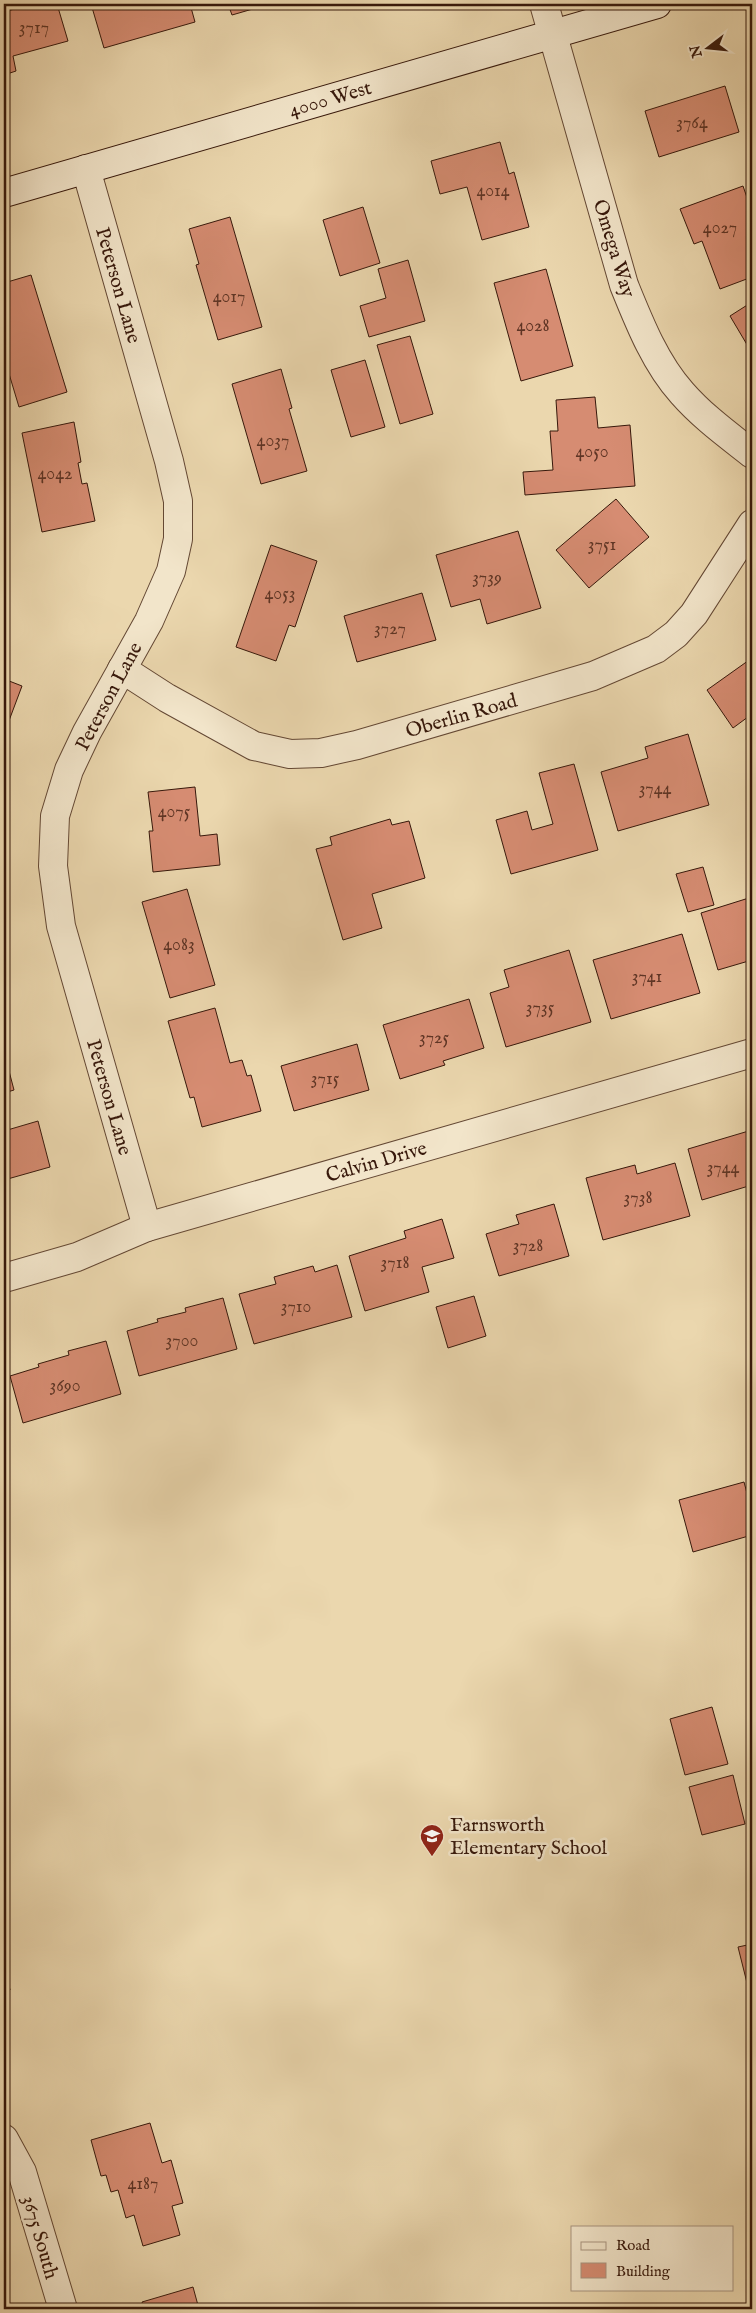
<svg xmlns="http://www.w3.org/2000/svg" width="756" height="2313" font-family="'IM FELL English',serif">
<style>
.building{fill:#d68c72;stroke:#37180b}
.lines{fill:none;stroke-linecap:round;stroke-linejoin:round}
.street-casing{stroke:#644834;stroke-width:30}
.secondary-casing{stroke:#37180b;stroke-width:30}
.street{stroke:#f2e5ca;stroke-width:28}
.secondary{stroke:#f2e5ca;stroke-width:28}
.labels{text-anchor:middle;stroke-width:5;stroke-linejoin:round;paint-order:stroke}
.number-label{font-size:18px;fill:#5f3525}
.street-label{font-size:20px;fill:#37180b;stroke:#f2e5ca}
.poi-label{font-size:20px;fill:#37180b;stroke:#f2e5ca;text-anchor:start}
</style>
<rect width="100%" height="100%" fill="#ebd7ae"/>
<filter id="stains"><feTurbulence type="fractalNoise" baseFrequency=".004" numOctaves="4"/><feColorMatrix values="0 0 0 0 .2 0 0 0 0 .09 0 0 0 0 .02 0 0 0 .5 -.17"/></filter>
<radialGradient id="worn" r=".72"><stop offset=".6" stop-color="#630" stop-opacity="0"/><stop offset="1" stop-color="#630" stop-opacity=".3"/></radialGradient>
<!-- building -->
<g class="building">
<path d="M32 4H57L68 41 13 56 16 71 4 75V12Z"/>
<path d="M91 4H190L195 22 104 48Z"/>
<path d="M228 4H270L232 15Z"/>
<path d="M725 86 739 132 659 157 645 111Z"/>
<path d="M500 142 509 174 514 172 529 227 482 240 467 187 440 194 431 161Z"/>
<path d="M743 186 752 212V277L720 289 702 241 694 244 680 209Z"/>
<path d="M363 207 380 263 340 276 323 220Z"/>
<path d="M230 217 262 327 218 340 196 265 199 264 189 229Z"/>
<path d="M408 260 425 321 369 337 360 306 386 298 378 269Z"/>
<path d="M546 269 573 366 521 381 494 283Z"/>
<path d="M31 275 67 392 19 407 4 357V283Z"/>
<path d="M752 302V346L749 348 730 316Z"/>
<path d="M410 336 433 414 400 424 377 345Z"/>
<path d="M365 360 385 427 351 437 331 370Z"/>
<path d="M281 369 292 408 289 409 307 471 261 484 232 384Z"/>
<path d="M595 397 598 428 630 425 635 486 525 495 523 472 553 470 550 431H558L556 400Z"/>
<path d="M74 422 81 462 78 463 82 484 87 483 95 521 42 532 22 433Z"/>
<path d="M616 499 649 537 589 588 556 550Z"/>
<path d="M518 531 541 608 487 624 480 599 451 607 436 555Z"/>
<path d="M271 545 317 561 295 627 289 625 276 661 236 647Z"/>
<path d="M422 593 436 640 357 662 344 616Z"/>
<path d="M752 658V714L733 728 707 690Z"/>
<path d="M4 679 22 686 4 734Z"/>
<path d="M688 734 709 805 618 831 601 772 648 758 645 747Z"/>
<path d="M574 764 598 850 511 874 496 820 527 811 532 830 553 824 539 773Z"/>
<path d="M195 787 200 836 217 834 220 865 153 872 149 831H153L148 792Z"/>
<path d="M390 819 392 825 409 821 425 878 372 894 382 928 343 940 316 849 332 845 330 837Z"/>
<path d="M703 867 714 905 688 912 676 874Z"/>
<path d="M187 889 215 985 170 998 142 902Z"/>
<path d="M752 897V960L718 970 701 913Z"/>
<path d="M682 934 700 993 611 1019 593 960Z"/>
<path d="M569 950 591 1022 506 1047 490 993 509 987 504 970Z"/>
<path d="M469 999 484 1048 443 1061 445 1065 400 1079 383 1025Z"/>
<path d="M215 1008 230 1063 242 1060 247 1076 251 1075 261 1111 202 1127 194 1097 190 1098 168 1021Z"/>
<path d="M357 1044 369 1090 294 1111 281 1066Z"/>
<path d="M4 1052 14 1090 4 1093Z"/>
<path d="M38 1121 50 1167 4 1180V1131Z"/>
<path d="M752 1130V1185L702 1200 688 1149Z"/>
<path d="M675 1163 690 1216 603 1240 586 1178 635 1165 637 1174Z"/>
<path d="M554 1204 569 1256 499 1276 486 1234 519 1224 516 1215Z"/>
<path d="M442 1219 454 1258 422 1267 429 1292 365 1311 349 1256 406 1238 404 1231Z"/>
<path d="M337 1265 352 1317 254 1344 239 1294 276 1284 274 1277 313 1266 315 1272Z"/>
<path d="M474 1296 486 1336 448 1348 436 1307Z"/>
<path d="M223 1298 237 1349 139 1376 127 1331 158 1322 157 1319 186 1312 185 1308Z"/>
<path d="M106 1341 121 1394 23 1423 10 1376 39 1367 38 1364 69 1355 68 1351Z"/>
<path d="M744 1482 752 1512V1535L693 1552 679 1500Z"/>
<path d="M712 1707 728 1764 685 1775 670 1719Z"/>
<path d="M733 1775 745 1824 702 1835 689 1787Z"/>
<path d="M752 1944V2003L738 1947Z"/>
<path d="M4 1966 10 1990 4 1991Z"/>
<path d="M150 2123 162 2163 171 2160 183 2203 172 2206 180 2235 143 2246 134 2215 126 2218 118 2190 111 2192 106 2175 101 2176 91 2140Z"/>
<path d="M193 2287 199 2309H144L142 2302Z"/>
</g>
<g class="lines">
<!-- street casing -->
<g class="street-casing">
<g id="street">
<path d="M544 4 624 285C639 322 655 363 682 393 703 417 728 435 752 454"/>
<path d="M86 169 169 461 178 501V539L171 571 149 621 87 732 69 770 55 816 53 866 61 926 147 1227"/>
<path d="M122 669 167 698 254 746 290 754 321 753 357 745 593 676 656 649 676 634 694 614 752 524"/>
<path d="M4 1278 77 1257 147 1227 752 1053"/>
<path d="M4 2139 22 2172 63 2309"/>
</g>
</g>
<!-- secondary casing -->
<g class="secondary-casing">
<path id="secondary" d="M4 193 657 4"/>
</g>
<!-- street -->
<use href="#street" class="street"/>
<!-- secondary -->
<use href="#secondary" class="secondary"/>
</g>
<!-- icons -->
<defs>
<g id="school-pin" transform="scale(1.25)"><path d="M0 17L-7.5 6A9.5 9.5 0 1 1 7.5 6Z" fill="#8f2418" stroke="#f2e5ca"/><path d="M0-5L7-2L0 1L-7-2ZM-4 1L0 2.5L4 1V4Q0 6-4 4Z" fill="#fff"/></g>
</defs>
<g fill-rule="evenodd">
<use href="#school-pin" x="432" y="1836"/>
</g>
<g class="labels">
<!-- number labels -->
<g class="number-label">
<text x="34" y="33">3717</text>
<text x="692" y="128">3764</text>
<text x="493" y="196">4014</text>
<text x="720" y="233">4027</text>
<text x="229" y="302">4017</text>
<text x="533" y="331">4028</text>
<text x="273" y="446">4037</text>
<text x="592" y="457">4050</text>
<text x="55" y="479">4042</text>
<text x="602" y="550">3751</text>
<text x="487" y="583">3739</text>
<text x="280" y="599">4053</text>
<text x="390" y="634">3727</text>
<text x="655" y="794">3744</text>
<text x="174" y="817">4075</text>
<text x="179" y="950">4083</text>
<text x="647" y="982">3741</text>
<text x="540" y="1013">3735</text>
<text x="434" y="1043">3725</text>
<text x="325" y="1084">3715</text>
<text x="723" y="1173">3744</text>
<text x="638" y="1203">3738</text>
<text x="528" y="1251">3728</text>
<text x="395" y="1268">3718</text>
<text x="296" y="1312">3710</text>
<text x="182" y="1346">3700</text>
<text x="65" y="1391">3690</text>
<text x="143" y="2189">4187</text>
</g>
<!-- street labels -->
<g class="street-label">
<text transform="translate(330 98) rotate(-16)" y="7">4000 West</text>
<text transform="translate(615 248) rotate(73)" y="7">Omega Way</text>
<text transform="translate(119 285) rotate(74)" y="7">Peterson Lane</text>
<text transform="translate(108 696) rotate(-62)" y="7">Peterson Lane</text>
<text transform="translate(461 715) rotate(-16)" y="7">Oberlin Road</text>
<text transform="translate(110 1097) rotate(74)" y="7">Peterson Lane</text>
<text transform="translate(376 1161) rotate(-16)" y="7">Calvin Drive</text>
<text transform="translate(41 2237) rotate(74)" y="7">3675 South</text>
</g>
<!-- poi labels -->
<g class="poi-label">
<text x="450" y="1831">Farnsworth<tspan x="450" dy="23">Elementary School</tspan></text>
</g>
</g>
<!-- margin -->
<rect width="756" height="2313" fill="none" stroke="#ebd7ae" stroke-width="20"/>
<rect x="5" y="5" width="746" height="2303" fill="none" stroke="#37180b" stroke-width="2.5"/>
<rect x="10" y="10" width="736" height="2293" fill="none" stroke="#37180b"/>
<!-- legend -->
<rect x="571" y="2226" width="162" height="65" fill="#f2e5ca" stroke="#a7937e"/>
<rect x="581" y="2242" width="25" height="8" fill="#f2e5ca" stroke="#a7937e"/>
<text x="616" y="2250" font-size="15" fill="#37180b">Road</text>
<rect x="581" y="2263" width="25" height="15" fill="#d68c72" stroke="#a7937e"/>
<text x="616" y="2276" font-size="15" fill="#37180b">Building</text>
<!-- north arrow -->
<g transform="translate(708 48) rotate(254)" stroke="#f2e5ca" stroke-width="4" paint-order="stroke">
<path d="M0-4L9 19L0 12L-9 19Z" fill="#37180b"/>
<text y="-8" font-size="14" font-weight="bold" text-anchor="middle" fill="#37180b">N</text>
</g>
<rect width="100%" height="100%" filter="url(#stains)"/>
<rect width="100%" height="100%" fill="url(#worn)"/>
</svg>
